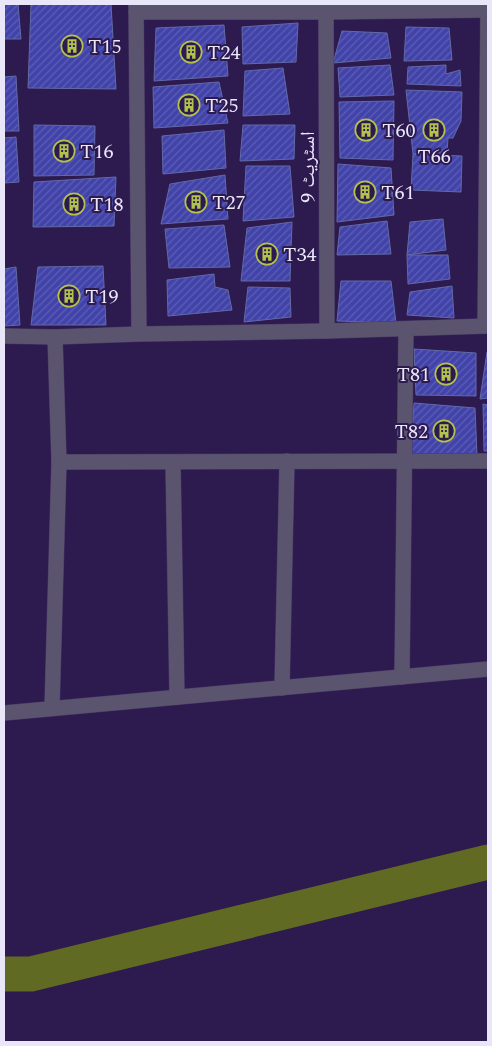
<svg xmlns="http://www.w3.org/2000/svg" width="492" height="1046" font-family="Spectral,'Noto Naskh Arabic',serif">
<style>
.lines{fill:none;stroke-linecap:round;stroke-linejoin:round}
.river{stroke:#606a22;stroke-width:35}
.building{fill:url(#building-hatch);stroke:#626aa6}
.minor-casing{stroke:#473767;stroke-width:16}
.tertiary-casing{stroke:#473767;stroke-width:16}
.minor{stroke:#5b546e;stroke-width:15}
.tertiary{stroke:#5b546e;stroke-width:15}
.labels{text-anchor:middle;stroke-width:4;stroke-linejoin:round;paint-order:stroke}
.poi-label{font-size:20px;fill:#eae6fa;stroke:#2d1a4f;text-anchor:start}
.street-label{font-size:20px;fill:#eae6fa;stroke:#2d1a4f}
</style>
<defs>
<pattern id="building-hatch" width="6" height="6" patternUnits="userSpaceOnUse" patternTransform="scale(1.25)"><rect width="6" height="6" fill="#4143a9"/><path d="M-1 1l2-2M0 6l6-6M5 7l2-2" fill="none" stroke="#5d5eb6"/></pattern>
</defs>
<rect width="100%" height="100%" fill="#2d1a4f"/>
<g class="lines">
<!-- river -->
<path class="river" d="M4 974H31L488 862"/>
</g>
<!-- building -->
<g class="building">
<path d="M4 4H18L21 39H4Z"/>
<path d="M31 4H111L116 89 28 88Z"/>
<path d="M298 23 296 62 243 64 242 27Z"/>
<path d="M224 25 228 76 154 81 156 28Z"/>
<path d="M406 27 449 28 452 60 404 61Z"/>
<path d="M342 31 387 33 391 58 333 63Z"/>
<path d="M390 65 394 95 340 97 338 68Z"/>
<path d="M446 65V74L460 70 461 86 407 84 408 67Z"/>
<path d="M283 68 290 114 243 116 245 71Z"/>
<path d="M16 76 19 131H4V77Z"/>
<path d="M219 82 228 123 154 128 153 87Z"/>
<path d="M406 90 462 92 461 121 453 138H448L447 153 413 154Z"/>
<path d="M394 101 393 160 340 158 339 102Z"/>
<path d="M34 125 95 126 94 175 34 176Z"/>
<path d="M243 125H295L294 159 240 161Z"/>
<path d="M224 130 226 168 163 174 162 136Z"/>
<path d="M16 137 19 182 4 183V138Z"/>
<path d="M413 154 462 156 461 192 411 190Z"/>
<path d="M338 164 391 168 394 215 337 222Z"/>
<path d="M246 166H290L294 217 243 221Z"/>
<path d="M225 175 228 219 161 224 170 184Z"/>
<path d="M116 177 114 226 33 227 34 182Z"/>
<path d="M443 219 446 250 407 255 410 222Z"/>
<path d="M387 221 391 254 337 255 340 227Z"/>
<path d="M292 222 290 281H241L247 228Z"/>
<path d="M224 225 230 267 169 268 165 229Z"/>
<path d="M407 255H448L450 279 408 284Z"/>
<path d="M103 266 106 325H31L38 267Z"/>
<path d="M16 267 20 325 4 326V269Z"/>
<path d="M214 274 215 287 228 290 232 310 168 316 167 280Z"/>
<path d="M341 281H391L396 323 337 321Z"/>
<path d="M452 286 454 318 407 315 410 292Z"/>
<path d="M248 287 290 288 291 317 244 322Z"/>
<path d="M414 349 476 353V396L416 395Z"/>
<path d="M487 352H488V398L480 399Z"/>
<path d="M414 403 475 408 477 455 411 454Z"/>
<path d="M483 404 488 405V451H484Z"/>
</g>
<g class="lines">
<!-- minor casing -->
<g class="minor-casing">
<g id="minor">
<path d="M136 4 139 334"/>
<path d="M326 4 327 331"/>
<path d="M136 12H326L488 10"/>
<path d="M485 326 488 4"/>
<path d="M4 336 55 337 139 334 327 331 488 326"/>
<path d="M59 462 488 461"/>
<path d="M173 462 177 697"/>
<path d="M402 677 406 329"/>
<path d="M282 688 287 461"/>
<path d="M52 708 59 462 55 337"/>
</g>
</g>
<!-- tertiary casing -->
<g class="tertiary-casing">
<path id="tertiary" d="M4 713 488 669"/>
</g>
<!-- minor -->
<use href="#minor" class="minor"/>
<!-- tertiary -->
<use href="#tertiary" class="tertiary"/>
</g>
<!-- icons -->
<defs>
<g id="building-ring" transform="scale(1.125)"><circle r="9.5" fill="#2d1a4f" stroke="#b2c34c" stroke-width="1.5"/><path d="M-4-6H4V6H1V3H-1V6H-4ZM-2.5-4.3h1.7v1.8h-1.7ZM.8-4.3h1.7v1.8H.8ZM-2.5-1h1.7V.8h-1.7ZM.8-1h1.7V.8H.8Z" fill="#b2c34c"/></g>
</defs>
<g fill-rule="evenodd">
<use href="#building-ring" x="72" y="46"/>
<use href="#building-ring" x="191" y="52"/>
<use href="#building-ring" x="189" y="105"/>
<use href="#building-ring" x="366" y="130"/>
<use href="#building-ring" x="434" y="130"/>
<use href="#building-ring" x="64" y="151"/>
<use href="#building-ring" x="365" y="192"/>
<use href="#building-ring" x="196" y="202"/>
<use href="#building-ring" x="74" y="204"/>
<use href="#building-ring" x="267" y="254"/>
<use href="#building-ring" x="69" y="296"/>
<use href="#building-ring" x="446" y="374"/>
<use href="#building-ring" x="444" y="431"/>
</g>
<g class="labels">
<!-- poi labels -->
<g class="poi-label">
<text x="88" y="53">T15</text>
<text x="207" y="59">T24</text>
<text x="205" y="112">T25</text>
<text x="382" y="137">T60</text>
<text x="80" y="158">T16</text>
<text x="434" y="163" text-anchor="middle">T66</text>
<text x="381" y="199">T61</text>
<text x="212" y="209">T27</text>
<text x="90" y="211">T18</text>
<text x="283" y="261">T34</text>
<text x="85" y="303">T19</text>
<text x="430" y="381" text-anchor="end">T81</text>
<text x="428" y="438" text-anchor="end">T82</text>
</g>
<!-- street labels -->
<g class="street-label">
<text transform="translate(307 167) rotate(-90)" y="7">اسٹریٹ 9</text>
</g>
</g>
<!-- border -->
<rect width="492" height="1046" fill="none" stroke="#eae6fa" stroke-width="10"/>
</svg>
